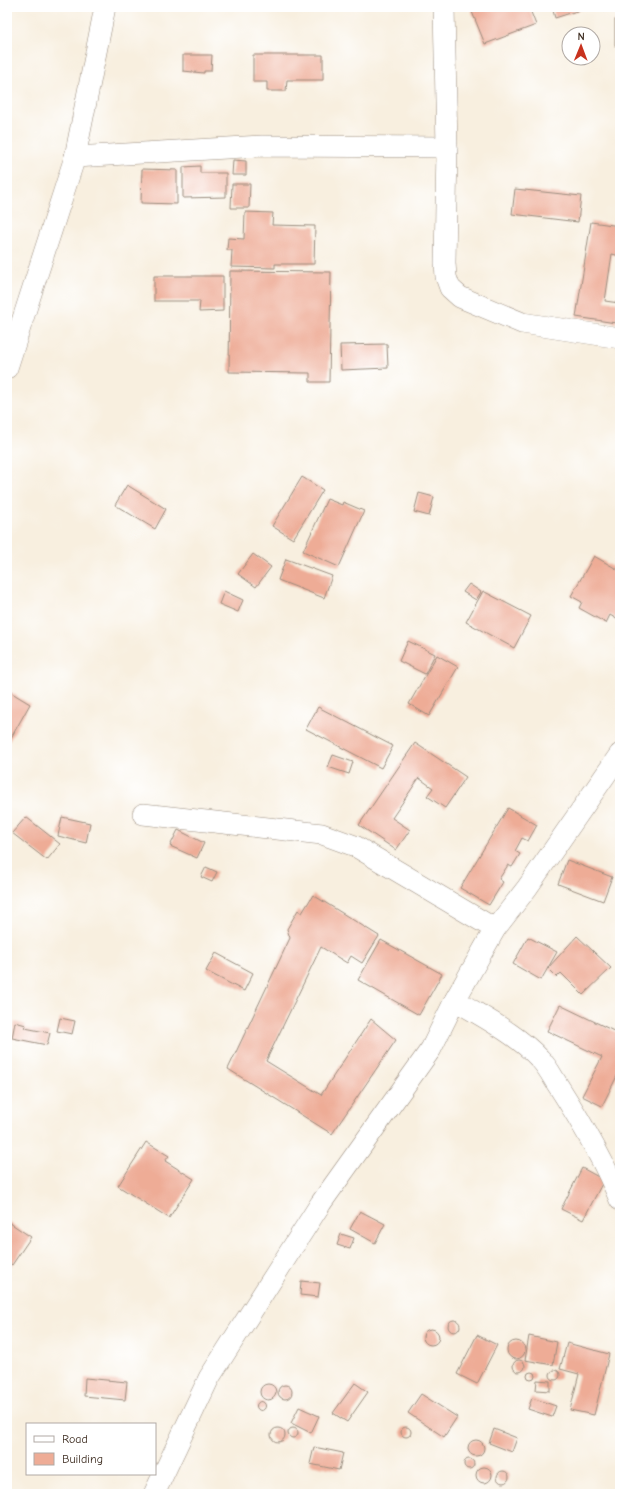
<svg xmlns="http://www.w3.org/2000/svg" width="627" height="1501" font-family="'Comic Neue',sans-serif">
<style>
.building{fill:#eeac96}
.lines{fill:none;stroke-linecap:round;stroke-linejoin:round}
.minor-casing{stroke:#9a8c7e;stroke-width:22}
.minor{stroke:#fff;stroke-width:21}
</style>
<rect width="100%" height="100%" fill="#fff"/>
<filter id="ink" filterUnits="userSpaceOnUse"><feTurbulence type="fractalNoise" baseFrequency=".025" numOctaves="2"/><feDisplacementMap in="SourceGraphic" scale="8" xChannelSelector="R" yChannelSelector="G"/><feConvolveMatrix kernelMatrix="1 2 1 2 8 2 1 2 1" color-interpolation-filters="sRGB"/></filter>
<filter id="wash" filterUnits="userSpaceOnUse"><feTurbulence type="fractalNoise" baseFrequency=".012" numOctaves="4" result="noise"/><feDisplacementMap in="SourceGraphic" scale="16" xChannelSelector="R" yChannelSelector="G"/><feGaussianBlur stdDeviation="0.9" result="paint"/><feColorMatrix in="noise" values="0 0 0 0 0 0 0 0 0 0 0 0 0 0 0 0 0 1.4 0 .05"/><feComposite in="paint" operator="in"/></filter>
<g filter="url(#wash)">
<rect width="100%" height="100%" fill="#f8efdf"/>
<g id="blocks">
<!-- building -->
<g class="building">
<path d="M470 7H529L536 25 485 44Z"/>
<path d="M552 7H583V9L555 18Z"/>
<path d="M587 7H620V12L587 9Z"/>
<rect x="615" y="20" width="5" height="26"/>
<path d="M183 55H212L211 71H204V73L183 71Z"/>
<path d="M253 55H323V80H287L286 91H267V82H253Z"/>
<path d="M233 160 246 161V175H232Z"/>
<path d="M200 166V173H226V197L183 198V167Z"/>
<path d="M142 169 177 170V204L141 203Z"/>
<path d="M232 184H250L249 208H231Z"/>
<path d="M515 189 581 196 578 222 512 214Z"/>
<path d="M245 212 273 213 272 225 315 226 314 264H275V268L231 267 232 250H227L228 238 244 239Z"/>
<path d="M591 222 620 226V256L612 254 605 301 619 303 616 323 576 317Z"/>
<path d="M230 271 331 272 329 382H310V373L229 372Z"/>
<path d="M154 276H223V311L199 312 200 301H154Z"/>
<path d="M387 344 388 368 341 370 340 345Z"/>
<path d="M302 477 323 490 293 539 272 526Z"/>
<path d="M127 485 166 509 155 529 115 505Z"/>
<path d="M419 493 434 497 429 516 414 512Z"/>
<path d="M327 499 342 505 343 502 364 511 339 567 303 551Z"/>
<path d="M253 554 271 567 256 587 238 574Z"/>
<path d="M594 556 620 571V621L610 615 606 623 579 608 582 602 571 596Z"/>
<path d="M286 559 332 576 324 598 278 580Z"/>
<path d="M469 584 481 592 476 600 463 592Z"/>
<path d="M224 591 243 600 238 612 219 604Z"/>
<path d="M483 591 531 616 514 648 466 622Z"/>
<path d="M408 641 435 654 425 674 399 661Z"/>
<path d="M437 655 458 667 429 716 409 704Z"/>
<path d="M7 690 30 704 7 745Z"/>
<path d="M318 707 393 746 381 768 306 729Z"/>
<path d="M415 743 466 777 445 808 427 796 433 788 419 778 392 818 410 830 396 850 359 825Z"/>
<path d="M333 755 353 762 349 774 328 767Z"/>
<path d="M508 808 537 825 528 841 522 838 515 851 520 854 512 867 508 865 499 879 503 882 489 905 460 888Z"/>
<path d="M26 817 60 844 47 860 12 833Z"/>
<path d="M62 817 90 823 86 843 58 836Z"/>
<path d="M178 830 204 843 197 858 170 846Z"/>
<path d="M567 860 612 877 603 901 558 884Z"/>
<path d="M206 867 217 872 212 882 201 877Z"/>
<path d="M313 895 379 936 362 963 351 956 347 963 321 947 266 1061 321 1095 371 1019 396 1040 332 1134 228 1069 290 938 287 929 298 910 302 913Z"/>
<path d="M577 936 611 968 583 995 561 973 557 977 548 968Z"/>
<path d="M528 937 557 952 541 980 513 964Z"/>
<path d="M381 940 442 974 419 1015 358 980Z"/>
<path d="M216 953 253 973 244 991 206 971Z"/>
<path d="M560 1005 620 1034V1070L602 1106 582 1096 602 1057 547 1031Z"/>
<path d="M60 1018 75 1021 72 1034 57 1031Z"/>
<path d="M15 1022 26 1025 25 1028 50 1033 47 1045 12 1038Z"/>
<path d="M146 1142 169 1156 165 1161 194 1179 169 1218 118 1186Z"/>
<path d="M582 1168 604 1180 583 1220 561 1209Z"/>
<path d="M360 1211 385 1224 375 1243 350 1229Z"/>
<path d="M7 1221 31 1237 12 1265 7 1261Z"/>
<path d="M341 1234 354 1238 350 1249 337 1245Z"/>
<path d="M301 1281 320 1283 318 1297 300 1295Z"/>
<circle cx="454" cy="1326" r="6"/>
<circle cx="431" cy="1337" r="8"/>
<path d="M477 1335 497 1345 477 1384 457 1374Z"/>
<path d="M529 1336 557 1342 553 1365 525 1360Z"/>
<circle cx="516" cy="1350" r="9"/>
<path d="M567 1343 609 1354 594 1415 570 1410 579 1374 560 1369Z"/>
<circle cx="519" cy="1366" r="6"/>
<circle cx="555" cy="1375" r="5"/>
<circle cx="531" cy="1376" r="4"/>
<path d="M85 1378 127 1382 125 1400 84 1396Z"/>
<path d="M537 1380 550 1381V1391L536 1390Z"/>
<path d="M355 1383 368 1392 347 1422 333 1413Z"/>
<circle cx="268" cy="1392" r="8"/>
<circle cx="285" cy="1392" r="7"/>
<path d="M421 1394 457 1417 444 1437 408 1413Z"/>
<path d="M532 1398 556 1406 552 1417 528 1409Z"/>
<circle cx="261" cy="1406" r="4.5"/>
<path d="M299 1407 319 1416 311 1433 291 1423Z"/>
<circle cx="406" cy="1432" r="5"/>
<circle cx="293" cy="1433" r="5"/>
<circle cx="278" cy="1435" r="7"/>
<path d="M494 1429 517 1438 512 1452 489 1443Z"/>
<circle cx="476" cy="1448" r="8"/>
<path d="M314 1447 343 1453 339 1470 310 1464Z"/>
<circle cx="469" cy="1464" r="5"/>
<circle cx="484" cy="1475" r="8"/>
<circle cx="503" cy="1477" r="6"/>
</g>
</g>
</g>
<g filter="url(#ink)">
<use href="#blocks" fill-opacity="0" stroke="#9a8c7e" stroke-width="1"/>
<g class="lines">
<!-- minor casing -->
<g class="minor-casing">
<g id="minor">
<path d="M444 7 447 147 445 263 446 277 450 288 460 297 522 323 620 338"/>
<path d="M75 157 262 146 447 147"/>
<path d="M7 368 75 157 105 7"/>
<path d="M143 814 322 834 355 846 495 929"/>
<path d="M455 1000C484 1018 517 1034 540 1059 548 1067 553 1078 559 1087 582 1123 604 1161 620 1200"/>
<path d="M154 1494 209 1378 321 1203 431 1049 455 1000 495 929 527 888 620 754"/>
</g>
</g>
<!-- minor -->
<use href="#minor" class="minor"/>
</g>
</g>
<!-- margin -->
<rect width="627" height="1501" fill="none" stroke="#fff" stroke-width="24"/>
<!-- legend -->
<rect x="26" y="1423" width="130" height="52" fill="#ffffff" stroke="#b1aaa5"/>
<rect x="34" y="1436" width="20" height="6" fill="#ffffff" stroke="#b1aaa5"/>
<text x="62" y="1443" font-size="12" fill="#3b2a1e">Road</text>
<rect x="34" y="1453" width="20" height="12" fill="#eeac96" stroke="#b1aaa5"/>
<text x="62" y="1463" font-size="12" fill="#3b2a1e">Building</text>
<!-- north arrow -->
<g transform="translate(581 46) rotate(1)"><circle r="19" fill="#ffffff" stroke="#b1aaa5"/>
<path d="M0-3L7 15L0 10L-7 15Z" fill="#c8321e"/>
<text y="-6" font-size="11" font-weight="bold" text-anchor="middle" fill="#3b2a1e">N</text>
</g>
</svg>
